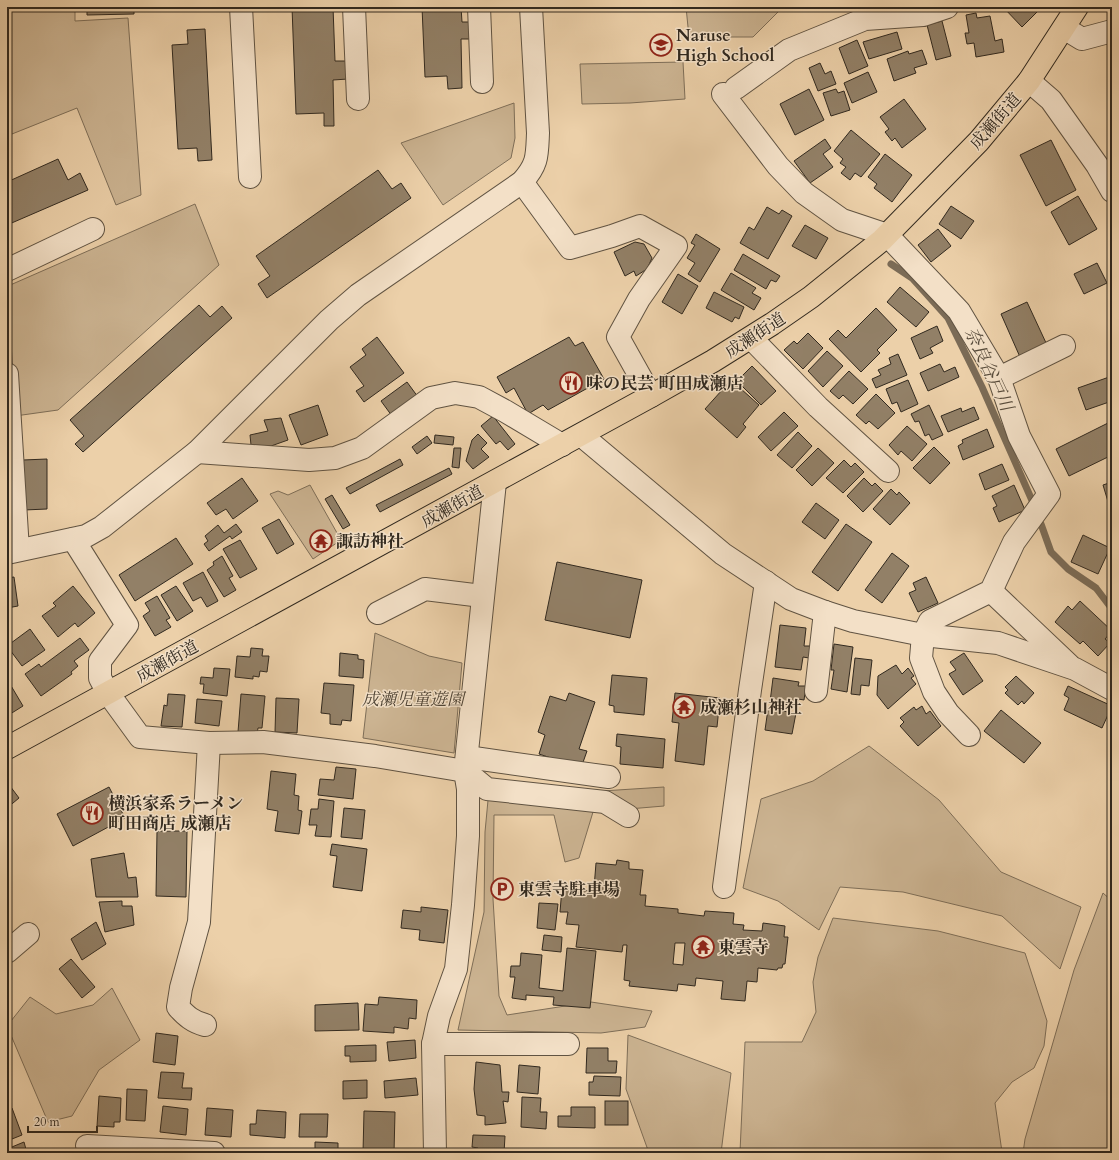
<svg xmlns="http://www.w3.org/2000/svg" width="1119" height="1160" font-family="Cardo,'Noto Serif JP',serif">
<style>
.green{fill:#ccb492;stroke:#7e6e58}
.lines{fill:none;stroke-linecap:round;stroke-linejoin:round}
.stream{stroke:#7b6b56;stroke-width:7}
.building{fill:#928067;stroke:#31291f;fill-rule:evenodd}
.minor-casing{stroke:#605342;stroke-width:24}
.major-casing{stroke:#31291f;stroke-width:24}
.minor{stroke:#f3e0c7;stroke-width:22}
.major{stroke:#ecd0a9;stroke-width:22}
.labels{text-anchor:middle;stroke-width:3;stroke-linejoin:round;paint-order:stroke}
.poi-label{font-size:17px;font-weight:bold;fill:#31291f;stroke:#f3e0c7;text-anchor:start}
.street-label{font-size:17px;fill:#31291f;stroke:#f3e0c7}
.park-label{font-size:17px;font-style:italic;fill:#504536;stroke:#f3e0c7}
.water-label{font-size:18px;font-style:italic;fill:#564a3a;stroke:#f3e0c7}
</style>
<rect width="100%" height="100%" fill="#ecd0a9"/>
<filter id="stains"><feTurbulence type="fractalNoise" baseFrequency=".005" numOctaves="4"/><feColorMatrix values="0 0 0 0 .2 0 0 0 0 .09 0 0 0 0 .02 0 0 0 .5 -.17"/></filter>
<radialGradient id="worn" r=".72"><stop offset=".6" stop-color="#630" stop-opacity="0"/><stop offset="1" stop-color="#630" stop-opacity=".3"/></radialGradient>
<!-- green -->
<g class="green">
<path d="M7 7H75V21L128 18 141 195 116 205 77 108 7 136Z"/>
<path d="M686 7H783L753 37H689Z"/>
<path d="M683 62 685 99 630 103 582 104 580 64Z"/>
<path d="M514 103 515 138 511 158 443 205 401 143Z"/>
<path d="M195 204 219 265 58 410 15 416 8 286Z"/>
<path d="M310 485 341 540 313 559 270 494 278 491 288 495Z"/>
<path d="M375 633 429 656 462 663 454 753 363 738Z"/>
<path d="M869 746 939 800 1001 872 1081 907 1060 969 1002 916 903 892 840 887 819 930 778 901 743 888 761 799 813 781Z"/>
<path d="M490 779 541 786 602 791 664 787V806L593 812 579 858 565 862 554 815H494L493 899 499 996 507 1015 591 1002 652 1011 645 1027 601 1033 458 1030 484 912 485 832Z"/>
<path d="M1103 893 1112 901V1153H1023L1025 1139 1074 970Z"/>
<path d="M833 918 938 931 1025 953 1047 1021 1044 1046 1034 1068 1012 1082 995 1103 1002 1152 998 1153 740 1152 745 1042H802L816 1012 813 982 818 957Z"/>
<path d="M112 988 140 1040 99 1070 72 1116 48 1122 7 1026 30 997 56 1014 93 1005Z"/>
<path d="M628 1035 731 1073 721 1153H649L626 1089Z"/>
</g>
<g class="lines">
<!-- stream -->
<g class="stream">
<path d="M891 264 912 278 948 318 982 387 1034 505"/>
<path d="M1041 524 1051 552 1068 569 1096 588 1112 609"/>
</g>
</g>
<!-- building -->
<g class="building">
<path d="M87 7H134V14L87 15Z"/>
<path d="M140 7H196V8L140 10Z"/>
<path d="M292 7H333L335 61H347L348 79 333 80 334 126H324V113L296 114Z"/>
<path d="M422 7H461L462 22H471V39H461L462 88 448 89 447 76 425 77Z"/>
<path d="M1003 7H1037L1039 10 1022 27Z"/>
<path d="M976 13 977 18 990 16 995 41 1002 39 1004 52 976 57 974 43 967 44 965 33H969L966 15Z"/>
<path d="M942 21 951 56 936 60 927 25Z"/>
<path d="M205 29 212 160 198 161 197 148 178 149 172 45 188 44 187 30Z"/>
<path d="M897 32 902 49 869 59 863 42Z"/>
<path d="M857 40 868 66 849 74 839 48Z"/>
<path d="M922 50 927 64 914 68 916 73 894 81 887 59 908 51 909 54Z"/>
<path d="M820 63 825 74 831 71 836 84 818 91 809 68Z"/>
<path d="M868 72 877 92 852 103 844 83Z"/>
<path d="M809 89 824 120 795 135 780 104Z"/>
<path d="M836 89 838 93 844 91 850 110 831 116 823 93Z"/>
<path d="M904 99 926 129 902 148 895 138 892 141 885 132 889 129 880 117Z"/>
<path d="M851 130 880 154 861 177 855 173 850 180 841 173 846 167 840 163 843 159 834 151Z"/>
<path d="M825 139 831 148 823 154 833 167 810 183 794 161Z"/>
<path d="M1051 140 1076 190 1046 206 1020 155Z"/>
<path d="M885 154 912 175 892 202 874 188 877 184 868 177Z"/>
<path d="M58 159 68 180 80 173 88 190 7 225V182Z"/>
<path d="M378 170 392 189 401 183 411 198 267 298 258 284 270 276 256 256Z"/>
<path d="M1078 196 1097 229 1069 245 1051 212Z"/>
<path d="M951 206 974 221 961 239 939 224Z"/>
<path d="M767 207 779 214 782 210 792 216 768 259 740 243 749 227 754 230Z"/>
<path d="M805 225 828 238 816 259 792 246Z"/>
<path d="M938 229 951 246 931 262 918 245Z"/>
<path d="M696 234 720 249 700 282 688 274 695 263 687 258 695 245 691 243Z"/>
<path d="M635 242 644 244 652 258 647 269 636 276 634 271 625 276 614 252Z"/>
<path d="M743 254 780 276 776 282 771 280 766 289 734 270Z"/>
<path d="M1097 263 1107 283 1084 294 1074 274Z"/>
<path d="M731 273 756 288 752 293 761 298 754 310 721 290Z"/>
<path d="M678 274 698 286 682 314 662 302Z"/>
<path d="M900 287 929 312 916 327 887 302Z"/>
<path d="M714 292 744 307 739 319 735 317 732 322 706 308Z"/>
<path d="M1027 302 1047 345 1020 357 1001 314Z"/>
<path d="M199 305 210 317 222 306 232 318 83 452 75 444 84 436 70 420Z"/>
<path d="M876 308 897 330 877 350 880 353 861 372 829 339 838 330 846 338Z"/>
<path d="M937 326 943 341 930 348 933 353 920 359 911 338Z"/>
<path d="M808 333 823 348 803 369 784 350 794 341 797 344Z"/>
<path d="M377 337 404 373 364 402 356 391 364 386 350 367 366 355 362 349Z"/>
<path d="M569 337 575 346 583 342 604 379 548 410 543 405 528 414 514 388 506 393 497 377Z"/>
<path d="M827 351 843 366 823 387 808 371Z"/>
<path d="M898 354 907 375 876 388 872 379 881 375 878 370 891 364 889 358Z"/>
<path d="M940 364 944 372 955 367 959 377 928 391 920 373Z"/>
<path d="M752 366 776 391 761 405 737 381Z"/>
<path d="M849 371 868 389 853 404 843 395 839 399 830 391Z"/>
<path d="M1112 376V401L1086 410 1078 388Z"/>
<path d="M731 380 759 405 743 424 746 427 737 438 705 409Z"/>
<path d="M908 380 918 404 901 412 897 402 892 404 886 389Z"/>
<path d="M407 382 418 397 392 416 381 401Z"/>
<path d="M876 394 895 413 878 429 869 421 866 424 856 415Z"/>
<path d="M318 405 328 435 301 445 289 415Z"/>
<path d="M929 405 943 435 932 440 929 434 925 436 919 421 915 422 911 414Z"/>
<path d="M974 407 979 419 948 432 941 416 961 408 962 412Z"/>
<path d="M784 412 798 426 771 451 758 437Z"/>
<path d="M493 416 515 444 508 450 500 441 496 444 481 426Z"/>
<path d="M281 418 288 440 271 446 251 445 250 435 268 431 264 420Z"/>
<path d="M1112 421V455L1069 476 1056 449Z"/>
<path d="M907 426 927 444 912 461 901 451 898 455 889 445Z"/>
<path d="M987 429 994 447 963 460 958 446 963 443 962 440Z"/>
<path d="M798 432 812 446 792 468 777 455Z"/>
<path d="M478 434 487 443 481 449 489 457 473 469 466 461 472 440Z"/>
<path d="M435 435 454 437 453 445 434 443Z"/>
<path d="M427 436 432 443 417 454 412 447Z"/>
<path d="M934 447 950 463 930 484 913 468Z"/>
<path d="M454 448H461L459 468 452 467Z"/>
<path d="M818 448 834 463 812 486 796 470Z"/>
<path d="M47 459V509L24 510 23 460Z"/>
<path d="M400 459 403 465 350 494 346 488Z"/>
<path d="M844 460 851 467 855 463 864 472 843 493 826 478Z"/>
<path d="M1002 464 1009 480 985 490 979 474Z"/>
<path d="M449 468 452 474 380 512 376 505Z"/>
<path d="M242 478 258 501 233 519 226 509 216 515 207 503Z"/>
<path d="M864 478 872 486 875 483 883 491 863 512 847 496Z"/>
<path d="M1112 482V530L1108 516 1112 515 1103 485Z"/>
<path d="M1014 485 1025 510 999 522 993 508 997 506 992 496Z"/>
<path d="M891 489 897 495 899 492 910 503 890 525 873 509Z"/>
<path d="M332 495 350 525 343 529 325 499Z"/>
<path d="M816 503 839 520 825 539 802 522Z"/>
<path d="M279 519 294 544 277 554 262 528Z"/>
<path d="M236 524 242 532 232 539 230 536 209 551 204 544 208 541 205 536 218 525 224 533Z"/>
<path d="M846 524 872 542 838 591 812 572Z"/>
<path d="M1083 535 1110 548 1098 574 1071 562Z"/>
<path d="M176 538 193 564 135 601 119 575Z"/>
<path d="M240 540 257 569 240 578 223 549Z"/>
<path d="M892 553 909 566 882 603 865 590Z"/>
<path d="M222 556 233 576 229 578 236 590 224 597 207 570 214 565 213 562Z"/>
<path d="M557 562 642 580 630 638 545 620Z"/>
<path d="M203 572 218 601 207 607 201 597 193 601 183 583Z"/>
<path d="M14 577 18 606 7 608V578Z"/>
<path d="M926 577 938 603 918 612 909 593 916 590 913 583Z"/>
<path d="M73 586 95 613 78 627 75 623 58 637 42 616 56 606 53 603Z"/>
<path d="M176 586 193 611 177 621 161 595Z"/>
<path d="M157 596 170 618 166 620 171 627 155 636 143 616 150 611 145 603Z"/>
<path d="M1080 601 1112 631 1105 639 1110 643 1098 656 1083 641 1080 644 1055 622 1068 606 1072 610Z"/>
<path d="M780 625 806 628 804 646H810L809 658 803 657 801 670 775 667Z"/>
<path d="M30 629 45 650 22 666 7 646Z"/>
<path d="M80 638 89 650 74 661 78 666 71 672 72 674 41 696 25 674 39 664 41 667Z"/>
<path d="M834 644 853 647 847 692 831 689 834 670H831Z"/>
<path d="M251 648 263 649 262 656H269L267 672 260 671 259 677 253 676V679L235 677 237 656 250 657Z"/>
<path d="M340 653 358 655V659L364 660 363 678 339 676Z"/>
<path d="M964 653 983 681 963 695 949 674 956 670 950 662Z"/>
<path d="M855 658 872 660 869 686 861 685 860 695 851 694Z"/>
<path d="M896 665 902 674 908 668 914 676 911 678 916 684 888 709 877 695 878 676Z"/>
<path d="M214 668 230 669 227 696 203 693 204 684H200L201 677 213 678Z"/>
<path d="M612 675 647 678 644 715 614 712V706L609 705Z"/>
<path d="M1016 676 1034 693 1024 704 1022 701 1018 705 1005 693 1008 690 1005 687Z"/>
<path d="M773 678 799 682 798 686H806L804 700 798 699 797 706 770 702Z"/>
<path d="M7 679 23 706 7 716Z"/>
<path d="M324 683 354 685 351 721 342 720 341 725 330 724V714L321 713Z"/>
<path d="M1068 686 1112 706 1102 728 1064 710 1069 698 1064 695Z"/>
<path d="M569 693 595 702 579 749 587 751 581 768 539 754 545 735 538 732 550 696 566 701Z"/>
<path d="M675 693 720 698 717 727 708 726 704 765 675 761 679 723 672 722Z"/>
<path d="M168 694 185 695 182 727 161 726 164 705 167 706Z"/>
<path d="M241 694 265 696 262 728H258L257 734 238 732Z"/>
<path d="M276 698 299 699 297 733 275 732Z"/>
<path d="M197 699 222 701 219 726 195 723Z"/>
<path d="M922 706 926 714 930 711 941 726 918 746 900 726 904 722 900 718 914 707 916 710Z"/>
<path d="M768 709 796 713 792 734 765 730Z"/>
<path d="M1001 710 1041 743 1024 763 984 731Z"/>
<path d="M617 734 665 739 663 768 620 764 621 747 616 746Z"/>
<path d="M336 767 356 769 353 799 318 795 320 779 334 780Z"/>
<path d="M271 771 296 774 294 795 299 796 298 810 302 811 299 834 275 831 278 811 267 809Z"/>
<path d="M7 782 19 798 7 808Z"/>
<path d="M109 787 125 818 73 846 57 814Z"/>
<path d="M319 799 334 801 331 837 315 836 317 825H309L311 809H318Z"/>
<path d="M344 808 365 810 362 839 341 837Z"/>
<path d="M157 831H187L186 897 156 896Z"/>
<path d="M332 844 367 849 362 891 333 887 337 856 330 855Z"/>
<path d="M124 853 128 878 136 877 138 897H96L91 859Z"/>
<path d="M617 860 629 862V869L643 870 640 895H646L645 906 678 909V913L704 916 705 911 734 913 733 924 744 925 743 930 762 931 763 923 785 926 784 937H788L785 964H783L782 968H778L777 970 758 968 757 982 747 981 745 1001 721 999 723 981 696 978 695 986 678 984 677 991 629 986 630 981 624 980 627 945H623L622 952 576 947 579 925 566 924 568 912H560L562 888 599 892V889L594 888 596 863 616 865ZM675 943H685L683 965 673 964Z"/>
<path d="M122 901V906H132L134 925 105 932 99 902Z"/>
<path d="M539 903 558 904 555 930 537 928Z"/>
<path d="M421 907 448 910 444 943 419 940 420 930 401 928 403 910 421 912Z"/>
<path d="M96 922 106 944 82 960 71 939Z"/>
<path d="M544 935 562 937 561 952 542 950Z"/>
<path d="M567 948 596 951 590 1008 553 1005 554 997 526 995V1000L512 998 515 977H510L511 966H520L521 953 542 955 539 988 563 991Z"/>
<path d="M71 959 95 987 82 998 59 969Z"/>
<path d="M379 997 417 1000 416 1019 409 1018 408 1029 394 1027V1033L363 1031 365 1004 378 1005Z"/>
<path d="M358 1003 359 1030 315 1031V1005Z"/>
<path d="M156 1033 178 1036 175 1065 153 1062Z"/>
<path d="M415 1040 416 1058 389 1061 387 1042Z"/>
<path d="M376 1045V1061L350 1062V1056H345V1046Z"/>
<path d="M587 1048H608V1061H617L616 1073H586Z"/>
<path d="M476 1062 500 1065 502 1092H509L508 1102 503 1101 506 1123 485 1125V1116L477 1115 474 1089Z"/>
<path d="M519 1065 540 1067 538 1094 517 1092Z"/>
<path d="M161 1072 184 1073 182 1088H192L191 1100 158 1098Z"/>
<path d="M594 1076 621 1077 620 1096 589 1095V1082H593Z"/>
<path d="M416 1078 418 1095 385 1098 384 1081Z"/>
<path d="M367 1080V1098L343 1099V1081Z"/>
<path d="M127 1089 147 1090 145 1121 126 1120Z"/>
<path d="M99 1096 121 1098 120 1122H114V1127L97 1126Z"/>
<path d="M522 1097 541 1098 540 1112H547L546 1129 521 1127Z"/>
<rect x="605" y="1101" width="23" height="24"/>
<path d="M163 1106 188 1109 186 1135 160 1132Z"/>
<path d="M571 1107H595V1128L558 1127V1116H571Z"/>
<path d="M12 1108 22 1135 7 1141V1110Z"/>
<path d="M207 1108 233 1110 231 1137 205 1135Z"/>
<path d="M257 1110 286 1112 285 1138 250 1135V1124H256Z"/>
<path d="M364 1111 395 1112 394 1153H363Z"/>
<path d="M300 1114H328L327 1137H299Z"/>
<path d="M473 1135 505 1136 504 1153H477L478 1148 472 1147Z"/>
<path d="M24 1142 27 1153H7V1149Z"/>
<path d="M315 1142 338 1143V1153H315Z"/>
<path d="M54 1149 73 1151V1153H53Z"/>
</g>
<g class="lines">
<!-- minor casing -->
<g class="minor-casing">
<g id="minor">
<path d="M241 7 250 177"/>
<path d="M354 7 358 99"/>
<path d="M479 7 482 82"/>
<path d="M1064 28 1082 39 1112 31"/>
<path d="M1029 81 1051 100 1097 165 1112 191"/>
<path d="M736 88 789 50 865 19 923 15 947 7"/>
<path d="M723 94 778 166 804 193 842 220 887 235 959 311 999 378 1019 436 1049 494 1014 542 991 591 930 621 923 635 921 658 934 692 948 713 969 735"/>
<path d="M522 182 570 248 612 236 640 226 676 246 639 299 618 337 651 396"/>
<path d="M7 270 93 229"/>
<path d="M751 338 818 407 888 471"/>
<path d="M7 374 18 550"/>
<path d="M999 378 1064 346"/>
<path d="M581 435 723 554 791 599 825 612 853 621 923 635 998 643 1075 669 1112 689"/>
<path d="M197 452 309 460 335 458 362 448 431 398 455 393 479 397 505 411 562 445"/>
<path d="M73 539 127 625 100 661V678L108 693 140 737 209 743 263 742 375 756 465 771 487 789 605 802 628 816"/>
<path d="M7 553 86 536 102 527 197 452 329 320 358 295 522 182C538 164 537 156 538 133L531 7"/>
<path d="M991 591 1069 665"/>
<path d="M378 613 425 589 482 596"/>
<path d="M816 691 825 612"/>
<path d="M467 757 609 777"/>
<path d="M724 887 750 690 766 582"/>
<path d="M7 952 28 934"/>
<path d="M205 1025C193 1022 186 1016 178 1007L181 988 199 922 209 743"/>
<path d="M433 1044H568"/>
<path d="M87 1146 214 1153"/>
<path d="M435 1153 433 1044 439 1016 456 969 463 905 468 836V789L465 771 495 482"/>
</g>
</g>
<!-- major casing -->
<g class="major-casing">
<path id="major" d="M7 748 651 396 713 361 772 324 811 297 882 240 979 141 1029 81 1077 7"/>
</g>
<!-- minor -->
<use href="#minor" class="minor"/>
<!-- major -->
<use href="#major" class="major"/>
</g>
<!-- icons -->
<defs>
<g id="school-ring" transform="scale(1.15)"><circle r="9.5" fill="#f3e0c7" stroke="#8f2418" stroke-width="1.5"/><path d="M0-5L7-2L0 1L-7-2ZM-4 1L0 2.5L4 1V4Q0 6-4 4Z" fill="#8f2418"/></g>
<g id="restaurant-ring" transform="scale(1.15)"><circle r="9.5" fill="#f3e0c7" stroke="#8f2418" stroke-width="1.5"/><path d="M-5-6h1v4h1v-4h1v4h1v-4h1v5L-1.5 .5V6h-2V.5L-5-1ZM5-6V6H3V1.5H1.5Q1.5-4 5-6Z" fill="#8f2418"/></g>
<g id="temple-ring" transform="scale(1.15)"><circle r="9.5" fill="#f3e0c7" stroke="#8f2418" stroke-width="1.5"/><path d="M0-6L5-2H3V0L6.5 2.5H4V6H1.5V3h-3V6H-4V2.5H-6.5L-3 0V-2H-5Z" fill="#8f2418"/></g>
<g id="parking-ring" transform="scale(1.15)"><circle r="9.5" fill="#f3e0c7" stroke="#8f2418" stroke-width="1.5"/><path d="M-3.5-5.5H1a3.5 3.5 0 0 1 0 7H-1V5.5H-3.5ZM-1-3.4V-.6H.8a1.4 1.4 0 0 0 0-2.8Z" fill="#8f2418"/></g>
</defs>
<g fill-rule="evenodd">
<use href="#school-ring" x="661" y="45"/>
<use href="#restaurant-ring" x="571" y="383"/>
<use href="#temple-ring" x="321" y="541"/>
<use href="#temple-ring" x="684" y="707"/>
<use href="#restaurant-ring" x="92" y="813"/>
<use href="#parking-ring" x="502" y="889"/>
<use href="#temple-ring" x="703" y="947"/>
</g>
<g class="labels">
<!-- poi labels -->
<g class="poi-label">
<text x="676" y="41">Naruse<tspan x="676" dy="20">High School</tspan></text>
<text x="586" y="389">味の民芸 町田成瀬店</text>
<text x="336" y="547">諏訪神社</text>
<text x="700" y="713">成瀬杉山神社</text>
<text x="108" y="809">横浜家系ラーメン<tspan x="108" dy="20">町田商店 成瀬店</tspan></text>
<text x="518" y="895">東雲寺駐車場</text>
<text x="718" y="953">東雲寺</text>
</g>
<!-- street labels -->
<g class="street-label">
<text transform="translate(995 121) rotate(-49)" y="6">成瀬街道</text>
<text transform="translate(755 335) rotate(-33)" y="6">成瀬街道</text>
<text transform="translate(452 506) rotate(-29)" y="6">成瀬街道</text>
<text transform="translate(167 661) rotate(-29)" y="6">成瀬街道</text>
</g>
<!-- park labels -->
<g class="park-label">
<text x="413" y="705">成瀬児童遊園</text>
</g>
<!-- water labels -->
<g class="water-label">
<text transform="translate(989 369) rotate(65)" y="6">奈良谷戸川</text>
</g>
</g>
<!-- margin -->
<rect width="1119" height="1160" fill="none" stroke="#ecd0a9" stroke-width="24"/>
<rect x="8" y="8" width="1103" height="1144" fill="none" stroke="#31291f" stroke-width="2"/>
<rect x="12" y="12" width="1095" height="1136" fill="none" stroke="#31291f"/>
<!-- scale -->
<path d="M28 1126v6h69v-6" fill="none" stroke="#31291f" stroke-width="2"/>
<text x="34" y="1126" font-size="12" fill="#31291f" stroke="#f3e0c7" stroke-width="3" paint-order="stroke">20 m</text>
<rect width="100%" height="100%" filter="url(#stains)"/>
<rect width="100%" height="100%" fill="url(#worn)"/>
</svg>
